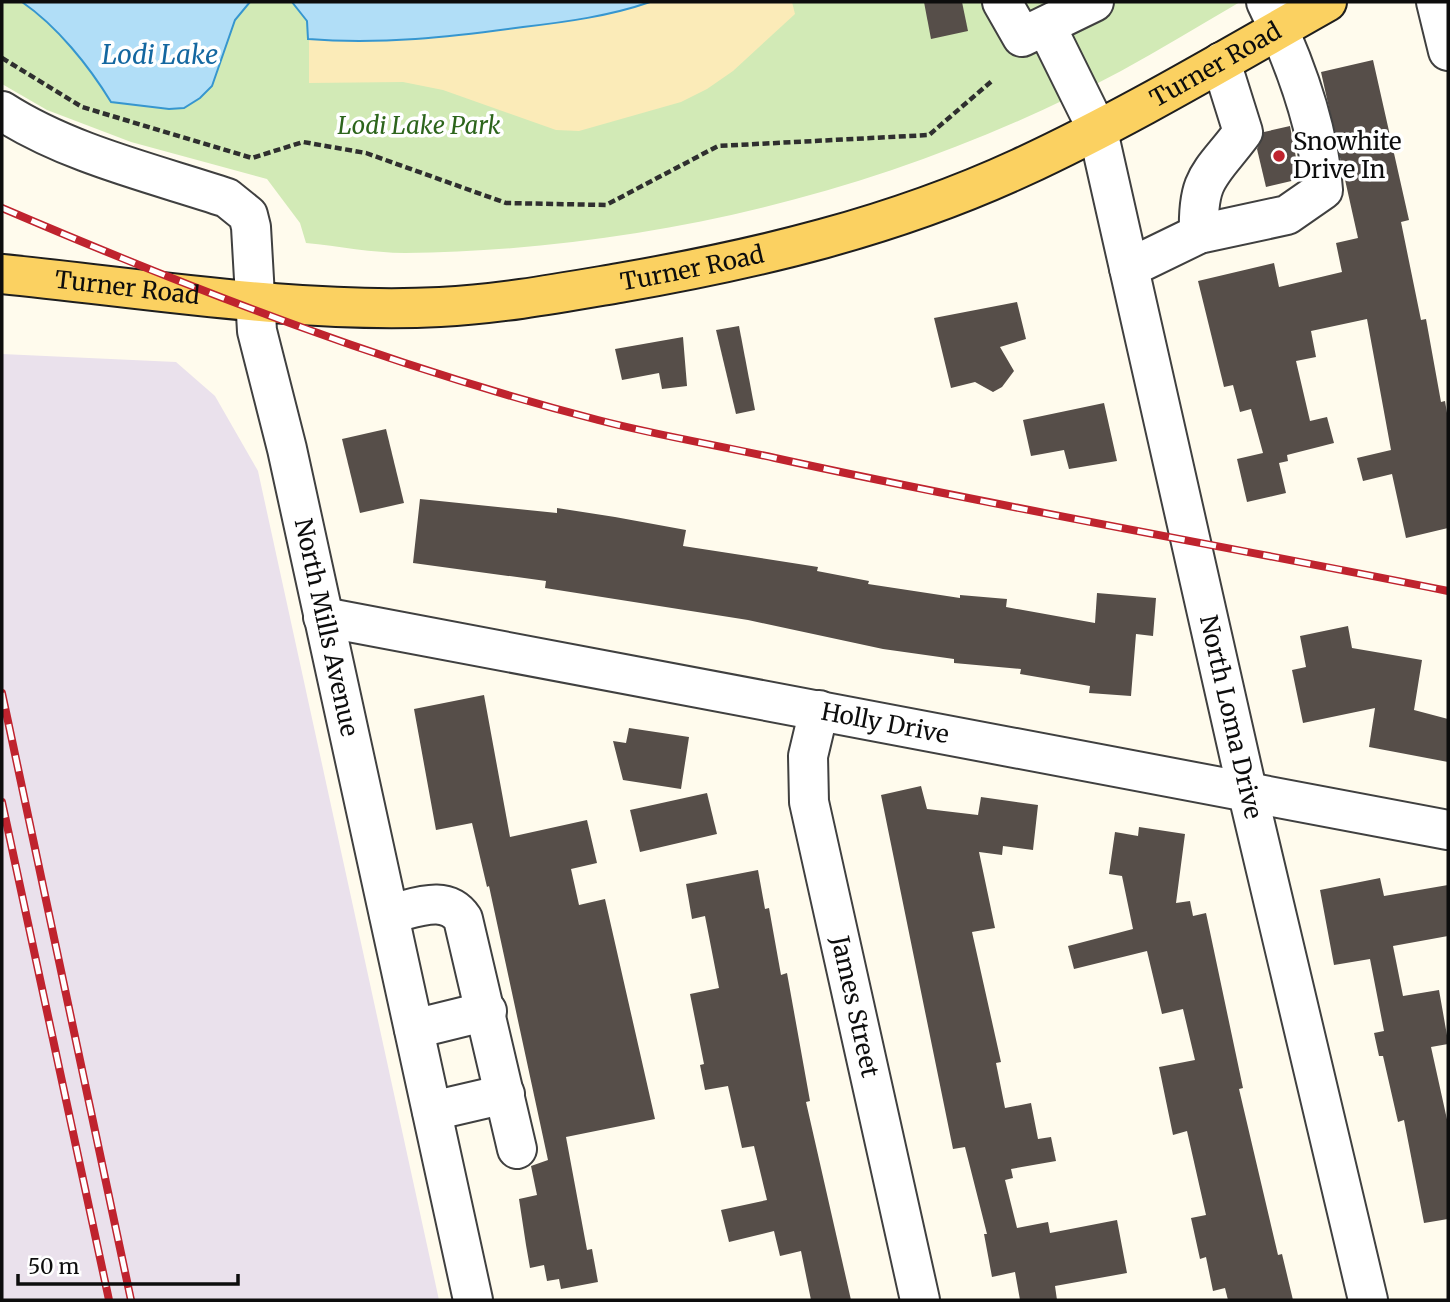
<svg xmlns="http://www.w3.org/2000/svg" width="1450" height="1302" font-family="Merriweather,serif">
<style>
.industrial{fill:#eae1ec}
.green{fill:#d2eab6}
.sand{fill:#fbebb8}
.water{fill:#b1def7;stroke:#3696cf;stroke-width:2}
.building{fill:#564e49}
.lines{fill:none;stroke-linecap:round;stroke-linejoin:round}
.minor-casing{stroke:#404040;stroke-width:42}
.major-casing{stroke:#1e1e1e;stroke-width:42}
.path{stroke:#2f2f2f;stroke-width:4.5;stroke-dasharray:7 3.5;stroke-linecap:butt}
.minor{stroke:#fff;stroke-width:38}
.major{stroke:#fbd161;stroke-width:38}
.rail-casing{stroke:#bf232e;stroke-width:8}
.rail{stroke:#fff;stroke-width:5;stroke-dasharray:16;stroke-linecap:butt}
.poi-dot{fill:#bf232e;stroke:#fff;stroke-width:2.5}
.labels{text-anchor:middle;stroke-width:7;stroke-linejoin:round;paint-order:stroke}
.street-label{font-size:24px;fill:#0d0d0d;stroke:#fff}
.park-label{font-size:24px;font-style:italic;fill:#2d651c;stroke:#fff}
.poi-label{font-size:24px;fill:#0d0d0d;stroke:#fff;text-anchor:start}
.water-label{font-size:26px;font-style:italic;fill:#1467a0;stroke:#fff}
</style>
<rect width="100%" height="100%" fill="#fffbed"/>
<!-- industrial -->
<path class="industrial" d="M2 354 176 362 215 396 258 471 439 1300H2Z"/>
<!-- green -->
<path class="green" d="M2 2H1240C1200 25 1161 49 1121 71 902 188 654 250 405 253 373 253 338 246 306 243L300 223 267 179 131 142 47 110 2 84Z"/>
<!-- sand -->
<path class="sand" d="M396 2H792L795 14 733 71 707 89 681 102 579 131 556 130 443 90 403 82 309 83V21Z"/>
<!-- water -->
<g class="water">
<path d="M22 2H250L235 20 212 86 200 98 184 108 169 109 111 102C89 66 57 26 22 2Z"/>
<path d="M292 2H650C610 16 566 22 523 27 452 37 379 45 308 39L307 21Z"/>
</g>
<!-- building -->
<g class="building">
<path d="M924 2H962L968 31 931 39Z"/>
<path d="M1373 60 1409 220 1401 222 1421 320 1426 319 1441 402 1445 401 1448 419V528L1406 538 1392 474 1363 481 1357 458 1391 450 1367 319 1311 331 1316 357 1296 361 1310 421 1327 417 1334 443 1287 455 1288 461 1279 463 1286 493 1247 502 1237 459 1263 453 1251 409 1240 412 1233 385 1224 387 1198 281 1274 263 1279 287 1342 272 1336 243 1358 238 1321 72Z"/>
<path d="M1290 126 1300 179 1266 187 1257 149 1264 132Z"/>
<path d="M1017 302 1026 339 1000 347 1014 371 1002 387 993 392 975 382 951 388 934 318Z"/>
<path d="M739 326 755 410 736 414 716 330Z"/>
<path d="M683 337 687 386 662 389 659 373 622 380 615 349Z"/>
<path d="M1104 403 1117 461 1069 469 1064 450 1031 456 1023 420Z"/>
<path d="M386 429 404 503 360 513 342 439Z"/>
<path d="M420 499 557 513V508L615 517 686 530 683 546 818 567 817 571 869 581 868 584 960 598V595L1007 599 1006 607 1095 623 1097 593 1156 598 1153 636 1136 634 1131 696 1089 693 1090 686 1020 674 1021 669 954 663V659L883 649 748 620 545 588 546 581 413 563Z"/>
<path d="M1348 626 1352 648 1422 660 1414 710 1448 719V762L1369 747 1375 708 1303 723 1292 670 1306 667 1300 636Z"/>
<path d="M484 695 510 837 587 820 597 863 571 869 579 905 605 899 655 1119 566 1137 587 1250 592 1249 598 1282 561 1289 559 1279 547 1281 544 1265 530 1268 526 1245 519 1199 537 1195 531 1166 548 1160 489 886 487 887 472 823 436 830 414 709Z"/>
<path d="M629 728 689 737 681 789 623 780 613 741 626 743Z"/>
<path d="M921 786 927 809 978 815 981 797 1038 805 1033 850 1003 846 1002 855 979 852 995 928 972 932 1001 1062 996 1063 1005 1108 1031 1103 1038 1139 1051 1137 1056 1161 1011 1169 1013 1178 1005 1180 1017 1228 1048 1222 1050 1233 1117 1220 1127 1273 1055 1286 1057 1300H1020L1015 1272 992 1277 984 1234H987L965 1147 953 1149 881 795Z"/>
<path d="M707 793 717 834 640 852 630 810Z"/>
<path d="M1139 827 1185 834 1176 903 1190 901 1193 916 1206 913 1243 1088 1239 1089 1278 1255 1282 1254 1293 1300H1228L1225 1288 1213 1291 1206 1257 1200 1259 1191 1218 1206 1215 1187 1131 1173 1135 1159 1067 1195 1060 1183 1009 1162 1014 1147 951 1074 969 1068 946 1133 929 1122 876 1109 874 1115 832 1138 836Z"/>
<path d="M758 870 765 909 769 908 781 975 787 973 810 1101 806 1102 851 1300H811L801 1251 780 1256 774 1231 729 1242 721 1210 767 1200 754 1146 742 1148 728 1086 705 1090 700 1065 704 1064 690 994 719 988 705 916 692 919 686 884Z"/>
<path d="M1380 878 1384 896 1448 885V936L1393 946 1403 996 1439 990 1448 1041V1044L1431 1047 1448 1124V1219L1424 1223 1404 1120 1398 1122 1383 1056H1379L1374 1033 1384 1031 1370 959 1334 965 1320 890Z"/>
</g>
<g class="lines">
<!-- minor casing -->
<g class="minor-casing">
<g id="minor">
<path d="M1002 2 1022 37 1094 2"/>
<path d="M1436 2 1448 51"/>
<path id="s1" d="M1046 26 1098 131 1247 790 1368 1300"/>
<path id="s2" d="M2 111C69 154 152 173 227 198L248 215 251 227 257 331 287 449 473 1300"/>
<path d="M1199 234C1197 176 1211 175 1243 132L1221 62"/>
<path d="M1129 268 1199 234 1287 215 1323 190C1319 126 1294 60 1266 2"/>
<path id="s3" d="M323 617 1448 830"/>
<path id="s4" d="M819 710 808 756 809 802 920 1300"/>
<path d="M389 914C414 909 446 893 463 919L517 1149"/>
<path d="M414 1029 487 1011"/>
<path d="M432 1111 505 1094"/>
</g>
</g>
<!-- major casing -->
<g class="major-casing">
<g id="major">
<path id="s5" d="M2 274C143 288 299 314 440 307 500 304 560 293 619 283 757 259 892 227 1020 168 1126 119 1226 59 1327 2"/>
</g>
</g>
<!-- path -->
<path class="path" d="M2 58 82 107 252 158 303 142 366 153 506 203 606 205 718 146 929 135 993 80"/>
<!-- minor -->
<use href="#minor" class="minor"/>
<!-- major -->
<use href="#major" class="major"/>
<!-- rail casing -->
<g class="rail-casing">
<g id="rail">
<path d="M2 208C196 291 393 367 598 420 656 435 716 445 775 458 998 507 1224 546 1448 591"/>
<path d="M2 693 131 1300"/>
<path d="M2 802 109 1300"/>
</g>
</g>
<!-- rail -->
<use href="#rail" class="rail"/>
</g>
<!-- markers -->
<circle class="poi-dot" cx="1279" cy="156" r="7"/>
<g class="labels">
<!-- street labels -->
<g class="street-label">
<text dy="8" stroke="none"><textPath href="#s5" startOffset="1260">Turner Road</textPath></text>
<text dy="8" stroke="none"><textPath href="#s5" startOffset="695">Turner Road</textPath></text>
<text dy="8" stroke="none"><textPath href="#s5" startOffset="126">Turner Road</textPath></text>
<text dy="8" stroke="none"><textPath href="#s2" startOffset="690">North Mills Avenue</textPath></text>
<text dy="8" stroke="none"><textPath href="#s1" startOffset="718">North Loma Drive</textPath></text>
<text dy="8" stroke="none"><textPath href="#s3" startOffset="572">Holly Drive</textPath></text>
<text dy="8" stroke="none"><textPath href="#s4" startOffset="303">James Street</textPath></text>
</g>
<!-- park labels -->
<g class="park-label">
<text x="419" y="134">Lodi Lake Park</text>
</g>
<!-- poi labels -->
<g class="poi-label">
<text x="1293" y="150">Snowhite<tspan x="1293" dy="28">Drive In</tspan></text>
</g>
<!-- water labels -->
<g class="water-label">
<text x="160" y="64">Lodi Lake</text>
</g>
</g>
<!-- border -->
<rect width="1450" height="1302" fill="none" stroke="#0d0d0d" stroke-width="7"/>
<!-- scale -->
<path d="M18 1274v10h220v-10" fill="none" stroke="#0d0d0d" stroke-width="3.5"/>
<text x="28" y="1274" font-size="21" fill="#0d0d0d" stroke="#ffffff" stroke-width="5" paint-order="stroke">50 m</text>
</svg>
